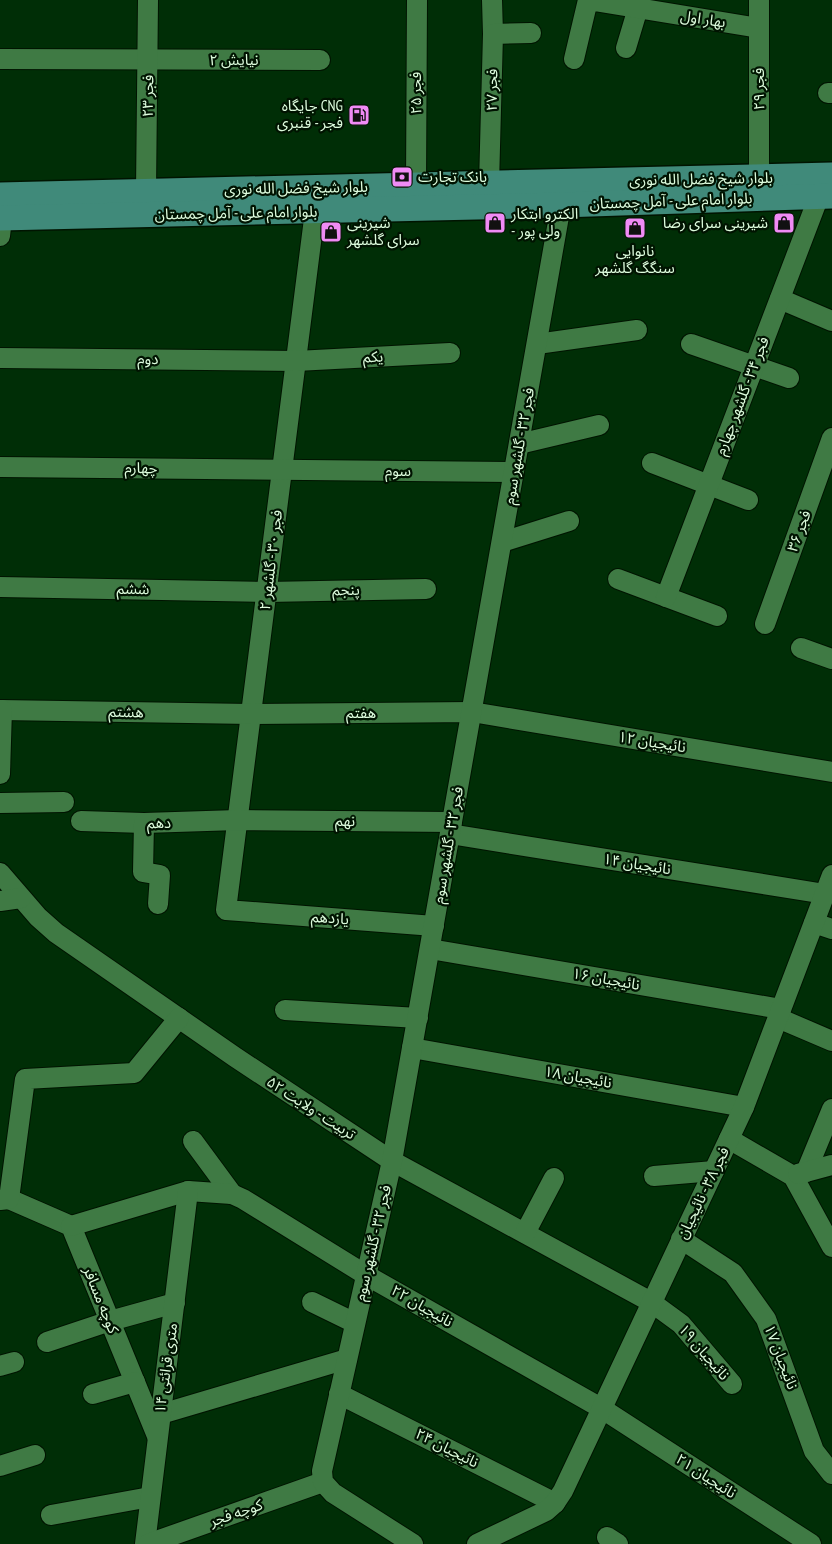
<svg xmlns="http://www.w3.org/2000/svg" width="832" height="1544" font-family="'PT Sans Narrow','Noto Sans Arabic',sans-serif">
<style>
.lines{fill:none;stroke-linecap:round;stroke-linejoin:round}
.minor-casing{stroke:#001400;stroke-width:22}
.major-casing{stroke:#001400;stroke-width:28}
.minor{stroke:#3f7a44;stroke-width:20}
.major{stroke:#408a7a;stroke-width:25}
.labels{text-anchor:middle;stroke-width:4.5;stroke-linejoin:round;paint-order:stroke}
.street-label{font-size:15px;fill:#ddfcdd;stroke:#001301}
.poi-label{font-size:15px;fill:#ddfcdd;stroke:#001301;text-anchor:start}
</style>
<rect width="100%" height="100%" fill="#002e06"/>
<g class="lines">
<!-- minor casing -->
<g class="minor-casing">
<g id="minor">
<path d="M492 0 493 34"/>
<path d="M626 48 638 8"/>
<path d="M0 59 320 60"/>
<path d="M574 59 588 0 759 28"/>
<path d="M828 93H832"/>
<path d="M759 177V0"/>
<path d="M489 184 493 34 531 33"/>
<path d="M416 185 417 0"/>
<path d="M146 191 148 0"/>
<path d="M315 211 226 910 434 926"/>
<path d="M0 236 2 218"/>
<path d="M780 299 832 321"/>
<path d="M537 344 637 330"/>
<path d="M691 344 789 378"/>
<path d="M0 358 296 361 450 353"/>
<path d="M519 444 599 425"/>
<path d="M652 463 748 500"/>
<path d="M0 467 514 472"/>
<path d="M502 542 569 521"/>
<path d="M618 579 717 616"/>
<path d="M0 587 267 592 426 589"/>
<path d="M666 597 819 196"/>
<path d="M765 624 832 438"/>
<path d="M801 648 832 659"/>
<path d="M0 710 251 714 472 712 832 772"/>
<path d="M0 774 2 710"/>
<path d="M0 803 64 802"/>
<path d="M81 821 144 823 238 820 452 822"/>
<path d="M144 823 143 872 160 875 158 904"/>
<path d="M450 834 825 894"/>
<path d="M0 873 38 917 56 933 235 1057 392 1161 651 1302 681 1324 732 1384"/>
<path d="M0 901 21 898"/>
<path d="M814 923 832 929"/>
<path d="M430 949 781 1009"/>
<path d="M285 1010 418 1018"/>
<path d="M778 1018 832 1041"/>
<path d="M412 1048 744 1107"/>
<path d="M729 1139 793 1176 832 1247"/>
<path d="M193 1141 232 1194"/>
<path d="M806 1172 832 1109"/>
<path d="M798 1174 832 1165"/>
<path d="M654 1176 714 1171"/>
<path d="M9 1199 71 1226 157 1436"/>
<path d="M0 1200 9 1199 25 1079 134 1073 179 1018"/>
<path d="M71 1226 188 1191 232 1194 243 1199 366 1275 601 1408 811 1544"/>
<path d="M525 1233 554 1178"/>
<path d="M681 1239 733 1273 766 1319 814 1451 832 1474"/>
<path d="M312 1302 355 1323"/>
<path d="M47 1342 110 1321 175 1303"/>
<path d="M0 1366 14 1362"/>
<path d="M93 1394 135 1382"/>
<path d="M339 1394 555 1503"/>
<path d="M161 1414 347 1359"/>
<path d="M0 1466 35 1455"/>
<path d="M51 1515 150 1497"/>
<path d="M607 1537 618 1544"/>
<path d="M145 1544 188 1191"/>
<path d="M148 1544 323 1482"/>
<path d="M413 1544 333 1493 323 1482 322 1471 392 1161 561 205"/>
<path d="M477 1544 546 1511 555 1503 563 1491 744 1107 832 875"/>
</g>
</g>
<!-- major casing -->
<g class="major-casing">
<g id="major">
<path d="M0 195 832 175"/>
<path d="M0 218 561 205 832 196"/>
</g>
</g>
<!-- minor -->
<use href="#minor" class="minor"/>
<!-- major -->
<use href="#major" class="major"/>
</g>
<!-- icons -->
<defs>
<g id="fuel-square" transform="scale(1.125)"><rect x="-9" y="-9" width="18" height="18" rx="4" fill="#f08bf5" stroke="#001301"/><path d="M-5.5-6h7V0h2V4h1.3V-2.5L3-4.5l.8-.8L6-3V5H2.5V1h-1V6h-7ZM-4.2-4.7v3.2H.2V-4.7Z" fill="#111"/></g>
<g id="bank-square" transform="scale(1.125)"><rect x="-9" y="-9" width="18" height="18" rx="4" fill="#f08bf5" stroke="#001301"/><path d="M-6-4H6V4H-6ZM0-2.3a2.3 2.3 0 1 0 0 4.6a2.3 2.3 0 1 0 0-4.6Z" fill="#111"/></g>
<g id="shop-square" transform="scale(1.125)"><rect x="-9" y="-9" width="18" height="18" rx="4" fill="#f08bf5" stroke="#001301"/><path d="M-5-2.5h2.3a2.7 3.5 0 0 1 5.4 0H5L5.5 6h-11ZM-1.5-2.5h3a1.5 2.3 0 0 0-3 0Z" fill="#111"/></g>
</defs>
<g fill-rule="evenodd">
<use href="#fuel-square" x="359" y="115"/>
<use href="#bank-square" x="402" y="177"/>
<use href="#shop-square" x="495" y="223"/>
<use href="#shop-square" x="784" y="223"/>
<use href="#shop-square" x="635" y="228"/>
<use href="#shop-square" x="331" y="232"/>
</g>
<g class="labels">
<!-- street labels -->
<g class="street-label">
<text transform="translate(703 19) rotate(9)" y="5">بهار اول</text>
<text x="234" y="65">نیایش ۲</text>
<text transform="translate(759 89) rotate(-90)" y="5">فجر ۲۹</text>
<text transform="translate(492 90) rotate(-89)" y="5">فجر ۲۷</text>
<text transform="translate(416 93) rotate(-90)" y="5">فجر ۲۵</text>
<text transform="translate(148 96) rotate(-89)" y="5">فجر ۲۳</text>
<text transform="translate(701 179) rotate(-1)" y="5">بلوار شیخ فضل الله نوری</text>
<text transform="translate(296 188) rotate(-1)" y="5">بلوار شیخ فضل الله نوری</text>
<text transform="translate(671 201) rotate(-2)" y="5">بلوار امام علی - آمل چمستان</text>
<text transform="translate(236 213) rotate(-1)" y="5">بلوار امام علی - آمل چمستان</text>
<text transform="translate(373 357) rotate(-3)" y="5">یکم</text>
<text transform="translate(148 359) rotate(1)" y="5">دوم</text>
<text transform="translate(742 396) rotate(-69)" y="5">فجر ۳۴ - گلشهر چهارم</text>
<text transform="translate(519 446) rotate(-80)" y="5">فجر ۳۲ - گلشهر سوم</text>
<text transform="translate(141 468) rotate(1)" y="5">چهارم</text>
<text x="398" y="476">سوم</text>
<text transform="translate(799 531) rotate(-70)" y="5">فجر ۳۶</text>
<text transform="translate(271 560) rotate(-83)" y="5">فجر ۳۰ - گلشهر ۲</text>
<text transform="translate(133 589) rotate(1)" y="5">ششم</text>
<text transform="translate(346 590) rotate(-1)" y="5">پنجم</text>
<text transform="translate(126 712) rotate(1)" y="5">هشتم</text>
<text x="361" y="718">هفتم</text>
<text transform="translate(652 742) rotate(9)" y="5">نائیجیان ۱۲</text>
<text transform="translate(345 821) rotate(1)" y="5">نهم</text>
<text transform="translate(159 823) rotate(-1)" y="5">دهم</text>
<text transform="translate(448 845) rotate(-80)" y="5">فجر ۳۲ - گلشهر سوم</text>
<text transform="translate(637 864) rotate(9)" y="5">نائیجیان ۱۴</text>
<text transform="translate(330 918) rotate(4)" y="5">یازدهم</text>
<text transform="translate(606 979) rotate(10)" y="5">نائیجیان ۱۶</text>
<text transform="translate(578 1077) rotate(10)" y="5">نائیجیان ۱۸</text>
<text transform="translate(311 1108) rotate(33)" y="5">تربیت - ولایت ۵۲</text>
<text transform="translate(703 1193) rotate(-64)" y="5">فجر ۳۸ - نائیجیان</text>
<text transform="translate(373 1243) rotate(-77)" y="5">فجر ۳۲ - گلشهر سوم</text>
<text transform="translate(101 1300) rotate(68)" y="5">کوچه مسافر</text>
<text transform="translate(422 1306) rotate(30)" y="5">نائیجیان ۲۲</text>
<text transform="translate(704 1352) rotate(49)" y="5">نائیجیان ۱۹</text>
<text transform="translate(781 1357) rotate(69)" y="5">نائیجیان ۱۷</text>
<text transform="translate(166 1368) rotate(-82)" y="5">۱۴ متری قرائتی</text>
<text transform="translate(447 1448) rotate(27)" y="5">نائیجیان ۲۴</text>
<text transform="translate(706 1476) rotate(33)" y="5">نائیجیان ۲۱</text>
<text transform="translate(236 1513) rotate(-19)" y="5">کوچه فجر</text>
</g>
<!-- poi labels -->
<g class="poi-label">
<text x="343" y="111" text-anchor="end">جایگاه CNG<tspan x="343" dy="17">فجر - قنبری</tspan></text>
<text x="418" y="182">بانک تجارت</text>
<text x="511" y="219">الکترو ابتکار<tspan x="511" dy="17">- ولی پور</tspan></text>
<text x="347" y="228">شیرینی<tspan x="347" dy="17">سرای گلشهر</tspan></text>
<text x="768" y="228" text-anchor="end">شیرینی سرای رضا</text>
<text x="635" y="256" text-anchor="middle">نانوایی<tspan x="635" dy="17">سنگگ گلشهر</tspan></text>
</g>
</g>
</svg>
